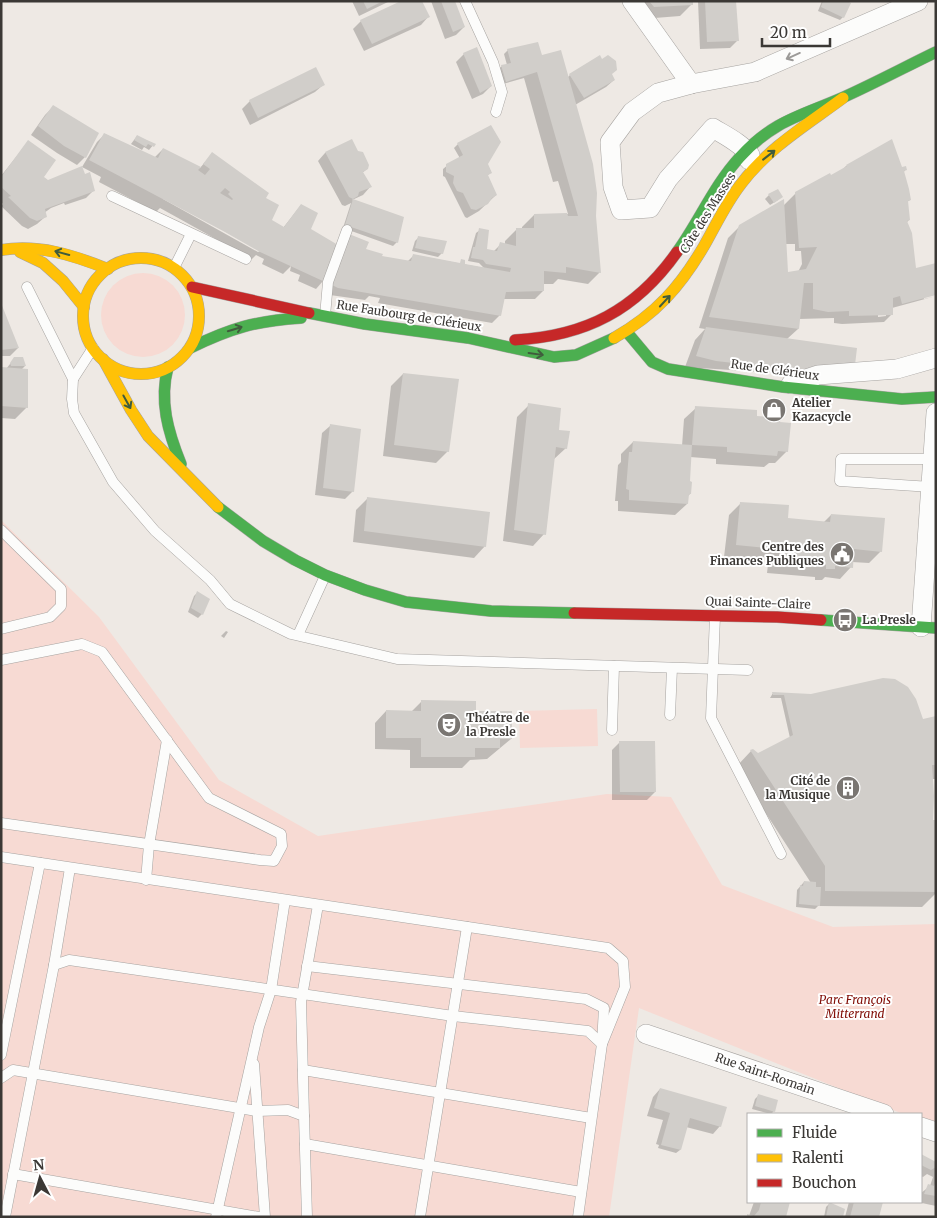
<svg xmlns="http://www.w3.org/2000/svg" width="937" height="1218" font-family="Merriweather,serif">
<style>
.green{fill:#f7dad3}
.shadow{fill:#0003;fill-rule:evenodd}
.building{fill:#d1ceca;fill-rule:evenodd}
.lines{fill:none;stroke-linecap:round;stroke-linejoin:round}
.lane-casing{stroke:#a6a3a0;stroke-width:11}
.street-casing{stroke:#a6a3a0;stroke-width:20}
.fast-casing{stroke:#a6a3a0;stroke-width:12}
.slow-casing{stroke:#a6a3a0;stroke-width:12}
.jam-casing{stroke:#a6a3a0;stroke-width:12}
.lane{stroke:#fcfcfb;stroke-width:10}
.street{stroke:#fcfcfb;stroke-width:19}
.fast{stroke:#4caf50;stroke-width:11}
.slow{stroke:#ffc107;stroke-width:11}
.jam{stroke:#c62828;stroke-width:11}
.oneway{stroke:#9c9a98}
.oneway2{stroke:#405c3d}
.labels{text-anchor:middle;stroke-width:4;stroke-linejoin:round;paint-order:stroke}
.street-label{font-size:12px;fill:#3b3835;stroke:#fff}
.poi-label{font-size:12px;font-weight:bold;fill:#3b3835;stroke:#fff;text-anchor:start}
.park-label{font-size:12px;font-style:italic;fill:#820f08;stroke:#fff}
</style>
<rect width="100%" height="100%" fill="#eee9e4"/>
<!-- green -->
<g class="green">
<circle cx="143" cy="315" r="42"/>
<path d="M1 520 99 617 219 780 318 836 607 794 671 797 722 885 833 927 936 924V1127L921 1121V1114H903L639 1008 609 1217H1Z"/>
<path d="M597 709 598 746 520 748 519 711Z"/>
</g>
<!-- shadow -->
<g class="shadow">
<path d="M352 1H390L359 16Z"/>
<path d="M431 1H454L464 27 456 35 445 39Z"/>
<path d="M628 1H692V4L680 16 642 19Z"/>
<path d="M698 1H735L737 41 730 48 700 49Z"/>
<path d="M822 1H844L843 17 840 20 818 11Z"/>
<path d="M428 17 421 25 364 51 353 29 361 21Z"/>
<path d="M508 50 541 57 568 77 570 75H611L614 80 606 87 575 105 594 216 600 272 588 284 558 279 553 284H543V291L535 299H503L500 315 492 323 378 303 380 298 369 296 365 300 330 295 323 292 364 250 380 260 408 261 414 255 484 268 479 263 468 261 476 233 480 230 485 250 493 252 501 244 505 245V241L516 230H522V227L534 215 568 214 558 181 553 182 524 78 503 84 498 70 502 66 507 65 504 54Z"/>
<path d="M464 54 491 86 483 94 472 99 456 62Z"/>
<path d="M323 85 315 92 250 125 242 109 250 101Z"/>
<path d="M53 107 85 157 77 165 57 153 31 135 45 115Z"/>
<path d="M105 134 154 158 163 149 200 168 205 162 264 198 270 221 283 228 301 205 306 235 323 281 316 289 298 281 300 275 290 271 291 266 283 274 262 264 264 259 256 255 252 259 160 208 156 212 99 182 101 177 82 167 97 142ZM164 197 260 251 258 252 163 199Z"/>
<path d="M137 136 154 144 149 150 144 147 142 150 131 144Z"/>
<path d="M351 141 367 169 362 173 370 187 363 195 352 200 403 218 397 242 393 246 343 228 351 203 345 206 342 205 318 161 325 153Z"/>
<path d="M891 141 902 169H906L903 173 910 200 907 202 909 220 906 223 915 270 924 299 936 296 892 308V314L884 322 842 324 834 323V318L799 319 798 329 787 339 823 376 685 367 695 340 705 329 699 328 728 238 740 226 783 206 796 193 830 177 841 171 846 166ZM785 244H795V251H801L802 264 798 272 787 274ZM878 314H886V316L878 317Z"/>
<path d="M28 142 43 177 48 181 94 190 86 198 65 205 64 203 51 208 44 213 45 217 37 224 28 229 22 226 1 206 3 204 1 202V176Z"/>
<path d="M458 144 487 164 491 172 487 176 496 195 479 211 467 218 465 217 445 177 443 176V169L449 164 461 160 454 148Z"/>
<path d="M769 195 778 200 770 205 765 199Z"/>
<path d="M418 238 442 253 438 257 412 251 415 241Z"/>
<path d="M1 306 18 348 10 356H1Z"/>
<path d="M14 359 25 366 21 370 27 407 15 419 1 418V368L6 369Z"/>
<path d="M403 374 448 451 436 463 383 456 391 386Z"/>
<path d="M529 405 557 431 566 448 553 460 544 534 533 546 503 541 517 417Z"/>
<path d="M696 408 755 417 779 424 787 451 775 463H769L764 467 716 464V459L690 457 689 483 690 494 688 496 687 504 675 515 618 511V501H615L618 465 621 462V454L633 442 682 446 684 419Z"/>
<path d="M330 426 353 491 345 499 315 495 322 433Z"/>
<path d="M368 498 485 546 474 558 353 542 356 510Z"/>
<path d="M741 503 787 520 823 523 831 515 881 551 869 563 852 562 851 567 840 579 825 577 822 580H815V577L767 573 769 556H766L762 560 724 557 729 515Z"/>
<path d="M198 592 202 614 198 618 188 612 194 596Z"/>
<path d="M226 631 228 632 224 638 221 636Z"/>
<path d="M773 693 811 695 919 721 936 718V779H931L930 821H936V893L922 907 818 906 815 909 796 907 797 890 804 882 811 883 736 767 751 751 758 754 790 738 781 698H770Z"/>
<path d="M421 702 475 712 511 739 487 759 470 760 462 768H410V750L375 749V723L386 711 411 712Z"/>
<path d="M620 742 655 792 647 800H612V750Z"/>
<path d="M660 1089 720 1126 713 1134 686 1127 680 1150 676 1153 658 1148 659 1145 656 1144 663 1120 647 1116 653 1097Z"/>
<path d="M759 1095 774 1111 771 1114 752 1109 755 1099Z"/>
<path d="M921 1155 936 1163V1206L917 1202H921V1193L930 1186 933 1177 927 1174 923 1177 921 1176Z"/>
<path d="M754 1202H788L785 1217H747L749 1216Z"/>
<path d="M849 1202H881L877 1217H845Z"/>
<path d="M829 1204 842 1217H824L826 1207Z"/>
</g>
<!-- building -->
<g class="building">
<path d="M363 1H383L367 9Z"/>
<path d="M401 1H422L430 17 372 44 360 20Z"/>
<path d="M441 1H455L465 27 453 32Z"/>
<path d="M649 1H693V5L654 7Z"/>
<path d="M705 1H736L739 41 707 42Z"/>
<path d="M823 1H847L851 3 844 18 821 7Z"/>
<path d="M538 42 542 55 561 50 593 164 597 193 596 216 601 273 566 267V273L544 271V291L506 292 501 316 338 288 330 284 349 234 369 242 366 249 383 254 382 256 411 261 413 254 460 263 461 259 465 260V264L510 272 511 268 486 264 483 260 471 258 473 247H475L479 228 489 230 487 249 497 251 500 242 516 246V228H534V214L567 213 568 216H578L537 72 506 82 501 65 511 63 507 49Z"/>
<path d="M477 47 492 86 480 93 463 53Z"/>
<path d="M600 55 602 59 608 55 616 61 617 70 612 74 615 80 584 98 569 74Z"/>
<path d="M316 67 325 85 258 118 249 100Z"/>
<path d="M53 105 99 133 86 158 64 146 38 126Z"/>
<path d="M491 125 501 142 488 164 492 173 488 175 497 195 492 198 488 204 476 210 471 209 463 193 457 191 453 183 454 176 446 172V164L463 155 457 143Z"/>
<path d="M104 133 158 158 163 148 201 167 198 170 205 175 210 169 203 164 212 152 269 193 266 198 279 205 272 220 284 227 301 204 318 213 311 229 338 245 325 282 260 252 225 232 89 160ZM225 188 230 192 228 194 233 199 232 200 220 193Z"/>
<path d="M137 135 147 140 156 144 154 147 148 144 146 147 134 140Z"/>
<path d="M352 139 358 151 363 152 369 165 368 169 363 172 372 187 359 192 358 196 353 199 404 217 398 243 345 225 353 199 349 197 325 152Z"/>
<path d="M892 139 902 167 906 166 907 170 904 171 909 189 911 200 908 201 910 220 907 221 912 233 916 268 936 263V295L902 304 900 296 893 298V315L849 316V311L828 312 813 309V283H804L799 329 709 317 739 225 784 199 788 272 806 269 817 247 799 248 795 192 830 173 831 175 847 166 846 165Z"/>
<path d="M28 140 56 160 44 177 48 180 82 166 85 174 90 172 95 191 45 209 47 217 37 221 30 218 8 197 11 196 1 187V177Z"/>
<path d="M778 189 783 197 774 203 768 194Z"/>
<path d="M418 236 447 241 443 254 415 248Z"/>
<path d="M1 303 19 348 1 350Z"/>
<path d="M706 327 857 348 855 365 833 369 816 366 815 368 795 370 716 361 696 356Z"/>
<path d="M14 357H23L26 366H11L10 363Z"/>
<path d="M1 367 28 369V408L1 406Z"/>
<path d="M403 373 459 379 449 452 394 445Z"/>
<path d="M528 403 561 408 559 430 570 431 567 449 556 447 546 535 514 530Z"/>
<path d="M695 406 757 410V416L781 418 780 422 791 423 788 452 778 451 777 456 727 452V447L692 445 690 481 692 482 691 494H689L688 504 629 500V490L626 489 629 452H632L633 441 692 445Z"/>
<path d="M330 424 361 429 354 492 323 488Z"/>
<path d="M367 497 490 512 486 547 364 531Z"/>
<path d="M740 502 789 505 788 518 830 522 831 514 885 518 882 552 854 549 853 568 835 566V569H826V565L779 561 780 544H775V549L736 545Z"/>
<path d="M197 591 210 599 203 615 191 608Z"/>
<path d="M883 678 895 679 908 687 916 699 923 719 936 716V765H932L934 796 933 820H936V892L825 891V866L750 750 753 749 758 753 793 735 784 695H773L772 692 811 694Z"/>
<path d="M421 700 476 701V711H512V739H500V748H475V757H421V738H386V710L421 711Z"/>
<path d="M619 741H655L656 792H620Z"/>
<path d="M804 881 816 882V887H821L820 906 799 904 800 885 803 886Z"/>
<path d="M660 1088 727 1107 721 1127 690 1118 681 1150 661 1145 670 1113 654 1108Z"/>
<path d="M758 1094 778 1100 775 1112 755 1106Z"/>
<path d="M921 1154 936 1162V1167L931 1170 921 1165Z"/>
<path d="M936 1182V1196L924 1194 928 1184 934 1186Z"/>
<path d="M761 1202H790L786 1217H747V1214L754 1216 759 1210Z"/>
<path d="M829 1202 845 1209 843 1217H826Z"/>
<path d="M854 1202H883L879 1217H850Z"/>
</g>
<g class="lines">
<!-- lane casing -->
<g class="lane-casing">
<g id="lane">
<path d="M465 1 493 62 502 92 496 112"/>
<path d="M112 196 246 259"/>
<path d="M174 268 191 234"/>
<path d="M27 287 73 379 72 399 74 413 113 482 155 531 210 580 230 604 291 634 397 659 748 670"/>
<path d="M325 316 328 282 347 230"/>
<path d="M73 379 93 348"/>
<path d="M931 487 840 481 841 459H932"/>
<path d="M1 530 61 589V606L50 617 1 629"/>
<path d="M715 616 711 718 781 854"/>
<path d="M298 635 325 576"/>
<path d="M1 660 82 644 102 652 209 798 281 834 282 846 274 861 260 860 1 823"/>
<path d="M670 715 672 668"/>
<path d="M612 730 614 666"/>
<path d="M1 857 608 948 623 961 625 987 602 1044 588 1031 453 1016 69 960 54 965"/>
<path d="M146 880 149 845 167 740"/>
<path d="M307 966 586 999 604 1008 602 1044 578 1217"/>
<path d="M1 1055 40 863"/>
<path d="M254 1064 265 1217"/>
<path d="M303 1070 591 1118"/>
<path d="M1 1078 13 1070 257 1111 288 1110 304 1116 307 1217"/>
<path d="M304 1116 301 1002 318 905"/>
<path d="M305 1144 581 1192"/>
<path d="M13 1174 259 1217"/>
<path d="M5 1217 54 965 70 868"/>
<path d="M216 1217 259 1027 271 990 285 900"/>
<path d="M420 1217 467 927"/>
</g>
</g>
<!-- street casing -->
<g class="street-casing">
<g id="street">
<path d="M632 1 691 84"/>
<path d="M749 160 750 155C741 143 726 136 713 128L668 179 650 208 621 210 613 187 610 142 632 112 658 93 691 84 755 72 918 1"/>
<path d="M791 384 818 375 897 369 936 358"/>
<path d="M921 627 936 413"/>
<path d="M646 1034 884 1114"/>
<path d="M921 1127 936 1132"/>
</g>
</g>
<!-- fast casing -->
<g class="fast-casing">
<g id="fast">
<path d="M677 252C700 220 714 185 740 157 774 120 801 116 844 97 875 83 905 67 936 52"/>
<path d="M309 313 365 324 468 338 554 357 576 355 614 338"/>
<path d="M626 331 652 362 668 369 783 387 902 399 936 397"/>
<path d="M190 348C231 328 255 321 301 318"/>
<path d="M168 367C159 401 168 432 181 464"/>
<path d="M218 507 263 541 295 560 325 575 365 590 406 602 491 611 574 613"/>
<path d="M821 620 936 628"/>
</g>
</g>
<!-- slow casing -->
<g class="slow-casing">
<g id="slow">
<path d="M1 250C39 244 73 255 108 269"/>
<path d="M20 252 43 263 63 281 84 307"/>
<circle cx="141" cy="316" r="58"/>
<path d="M614 338C656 314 680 287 704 246 716 225 726 203 741 184 768 148 808 124 843 98"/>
<path d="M103 359 131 410 148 436 218 507"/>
</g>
</g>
<!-- jam casing -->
<g class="jam-casing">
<g id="jam">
<path d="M192 287 309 313"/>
<path d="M515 340C586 336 636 310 677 252"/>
<path d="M574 613 777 617 821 620"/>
</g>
</g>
<!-- lane -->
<use href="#lane" class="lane"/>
<!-- street -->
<use href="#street" class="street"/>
<!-- fast -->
<use href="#fast" class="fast"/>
<!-- slow -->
<use href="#slow" class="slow"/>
<!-- jam -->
<use href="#jam" class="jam"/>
</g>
<!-- one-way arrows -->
<defs><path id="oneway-shaft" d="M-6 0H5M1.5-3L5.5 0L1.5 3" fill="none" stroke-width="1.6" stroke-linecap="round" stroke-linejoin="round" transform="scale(1.25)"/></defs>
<use class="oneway" href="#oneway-shaft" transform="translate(793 56) rotate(156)"/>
<g class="oneway2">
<use href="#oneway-shaft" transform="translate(769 155) rotate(-38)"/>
<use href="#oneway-shaft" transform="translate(62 253) rotate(-165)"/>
<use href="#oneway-shaft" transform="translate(665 301) rotate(-47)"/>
<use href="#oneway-shaft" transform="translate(235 329) rotate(-17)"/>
<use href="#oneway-shaft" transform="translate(536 354) rotate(8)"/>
<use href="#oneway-shaft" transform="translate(127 402) rotate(61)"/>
</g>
<!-- icons -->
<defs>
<g id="shop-disc" transform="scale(1.25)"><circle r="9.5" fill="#7a7672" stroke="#fff"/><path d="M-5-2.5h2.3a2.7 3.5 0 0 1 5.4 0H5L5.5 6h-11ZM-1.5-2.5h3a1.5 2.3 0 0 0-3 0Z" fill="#fff"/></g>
<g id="civic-disc" transform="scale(1.25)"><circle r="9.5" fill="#7a7672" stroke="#fff"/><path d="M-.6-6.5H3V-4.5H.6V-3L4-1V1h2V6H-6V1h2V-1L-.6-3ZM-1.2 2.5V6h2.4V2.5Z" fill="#fff"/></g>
<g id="bus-disc" transform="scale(1.25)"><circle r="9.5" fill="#7a7672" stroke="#fff"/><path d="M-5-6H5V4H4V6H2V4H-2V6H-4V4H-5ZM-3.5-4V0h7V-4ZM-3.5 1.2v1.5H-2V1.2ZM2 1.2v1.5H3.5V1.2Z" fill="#fff"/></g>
<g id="theatre-disc" transform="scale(1.25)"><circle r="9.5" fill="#7a7672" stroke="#fff"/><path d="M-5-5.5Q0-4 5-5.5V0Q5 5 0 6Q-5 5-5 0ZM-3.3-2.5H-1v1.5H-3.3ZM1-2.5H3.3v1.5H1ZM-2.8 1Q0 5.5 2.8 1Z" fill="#fff"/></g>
<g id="building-disc" transform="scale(1.25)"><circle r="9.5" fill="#7a7672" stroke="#fff"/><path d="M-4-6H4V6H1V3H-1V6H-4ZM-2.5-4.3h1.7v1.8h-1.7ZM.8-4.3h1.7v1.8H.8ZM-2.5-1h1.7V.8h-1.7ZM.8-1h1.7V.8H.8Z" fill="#fff"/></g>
</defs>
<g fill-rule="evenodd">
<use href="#shop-disc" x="774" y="410"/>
<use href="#civic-disc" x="842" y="554"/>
<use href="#bus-disc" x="845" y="620"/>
<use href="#theatre-disc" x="449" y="725"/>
<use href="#building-disc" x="848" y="788"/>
</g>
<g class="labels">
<!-- street labels -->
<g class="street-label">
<text transform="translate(708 213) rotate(-58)" y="4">Côte des Masses</text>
<text transform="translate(409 316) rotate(9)" y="4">Rue Faubourg de Clérieux</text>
<text transform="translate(775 370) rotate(8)" y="4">Rue de Clérieux</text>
<text transform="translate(758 603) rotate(2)" y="4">Quai Sainte-Claire</text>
<text transform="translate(765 1074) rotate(19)" y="4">Rue Saint-Romain</text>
</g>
<!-- poi labels -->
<g class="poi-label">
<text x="792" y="407">Atelier<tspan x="792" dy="14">Kazacycle</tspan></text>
<text x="824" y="551" text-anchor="end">Centre des<tspan x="824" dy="14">Finances Publiques</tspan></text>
<text x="862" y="624">La Presle</text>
<text x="466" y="722">Théatre de<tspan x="466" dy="14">la Presle</tspan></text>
<text x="830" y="785" text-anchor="end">Cité de<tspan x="830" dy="14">la Musique</tspan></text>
</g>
<!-- park labels -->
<g class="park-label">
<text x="855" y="1004">Parc François<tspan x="855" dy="14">Mitterrand</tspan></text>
</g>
</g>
<!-- border -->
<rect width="937" height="1218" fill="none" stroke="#3b3835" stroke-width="5"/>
<!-- legend -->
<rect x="747" y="1113" width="175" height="90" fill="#ffffff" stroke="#b1afae"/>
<rect x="757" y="1129" width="25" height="8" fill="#4caf50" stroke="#b1afae"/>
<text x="792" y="1138" font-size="15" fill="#3b3835">Fluide</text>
<rect x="757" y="1154" width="25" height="8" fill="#ffc107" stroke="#b1afae"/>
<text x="792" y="1163" font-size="15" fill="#3b3835">Ralenti</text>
<rect x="757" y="1179" width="25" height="8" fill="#c62828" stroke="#b1afae"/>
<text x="792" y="1188" font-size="15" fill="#3b3835">Bouchon</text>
<!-- north arrow -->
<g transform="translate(40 1178) rotate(354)" stroke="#ffffff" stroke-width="4" paint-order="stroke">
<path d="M0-4L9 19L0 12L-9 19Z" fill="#3b3835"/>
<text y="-8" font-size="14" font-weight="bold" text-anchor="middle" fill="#3b3835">N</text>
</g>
<!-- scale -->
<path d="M762 38v8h68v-8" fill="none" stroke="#3b3835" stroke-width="2.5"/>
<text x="770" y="38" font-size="15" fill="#3b3835" stroke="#ffffff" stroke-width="4" paint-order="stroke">20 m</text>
</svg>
